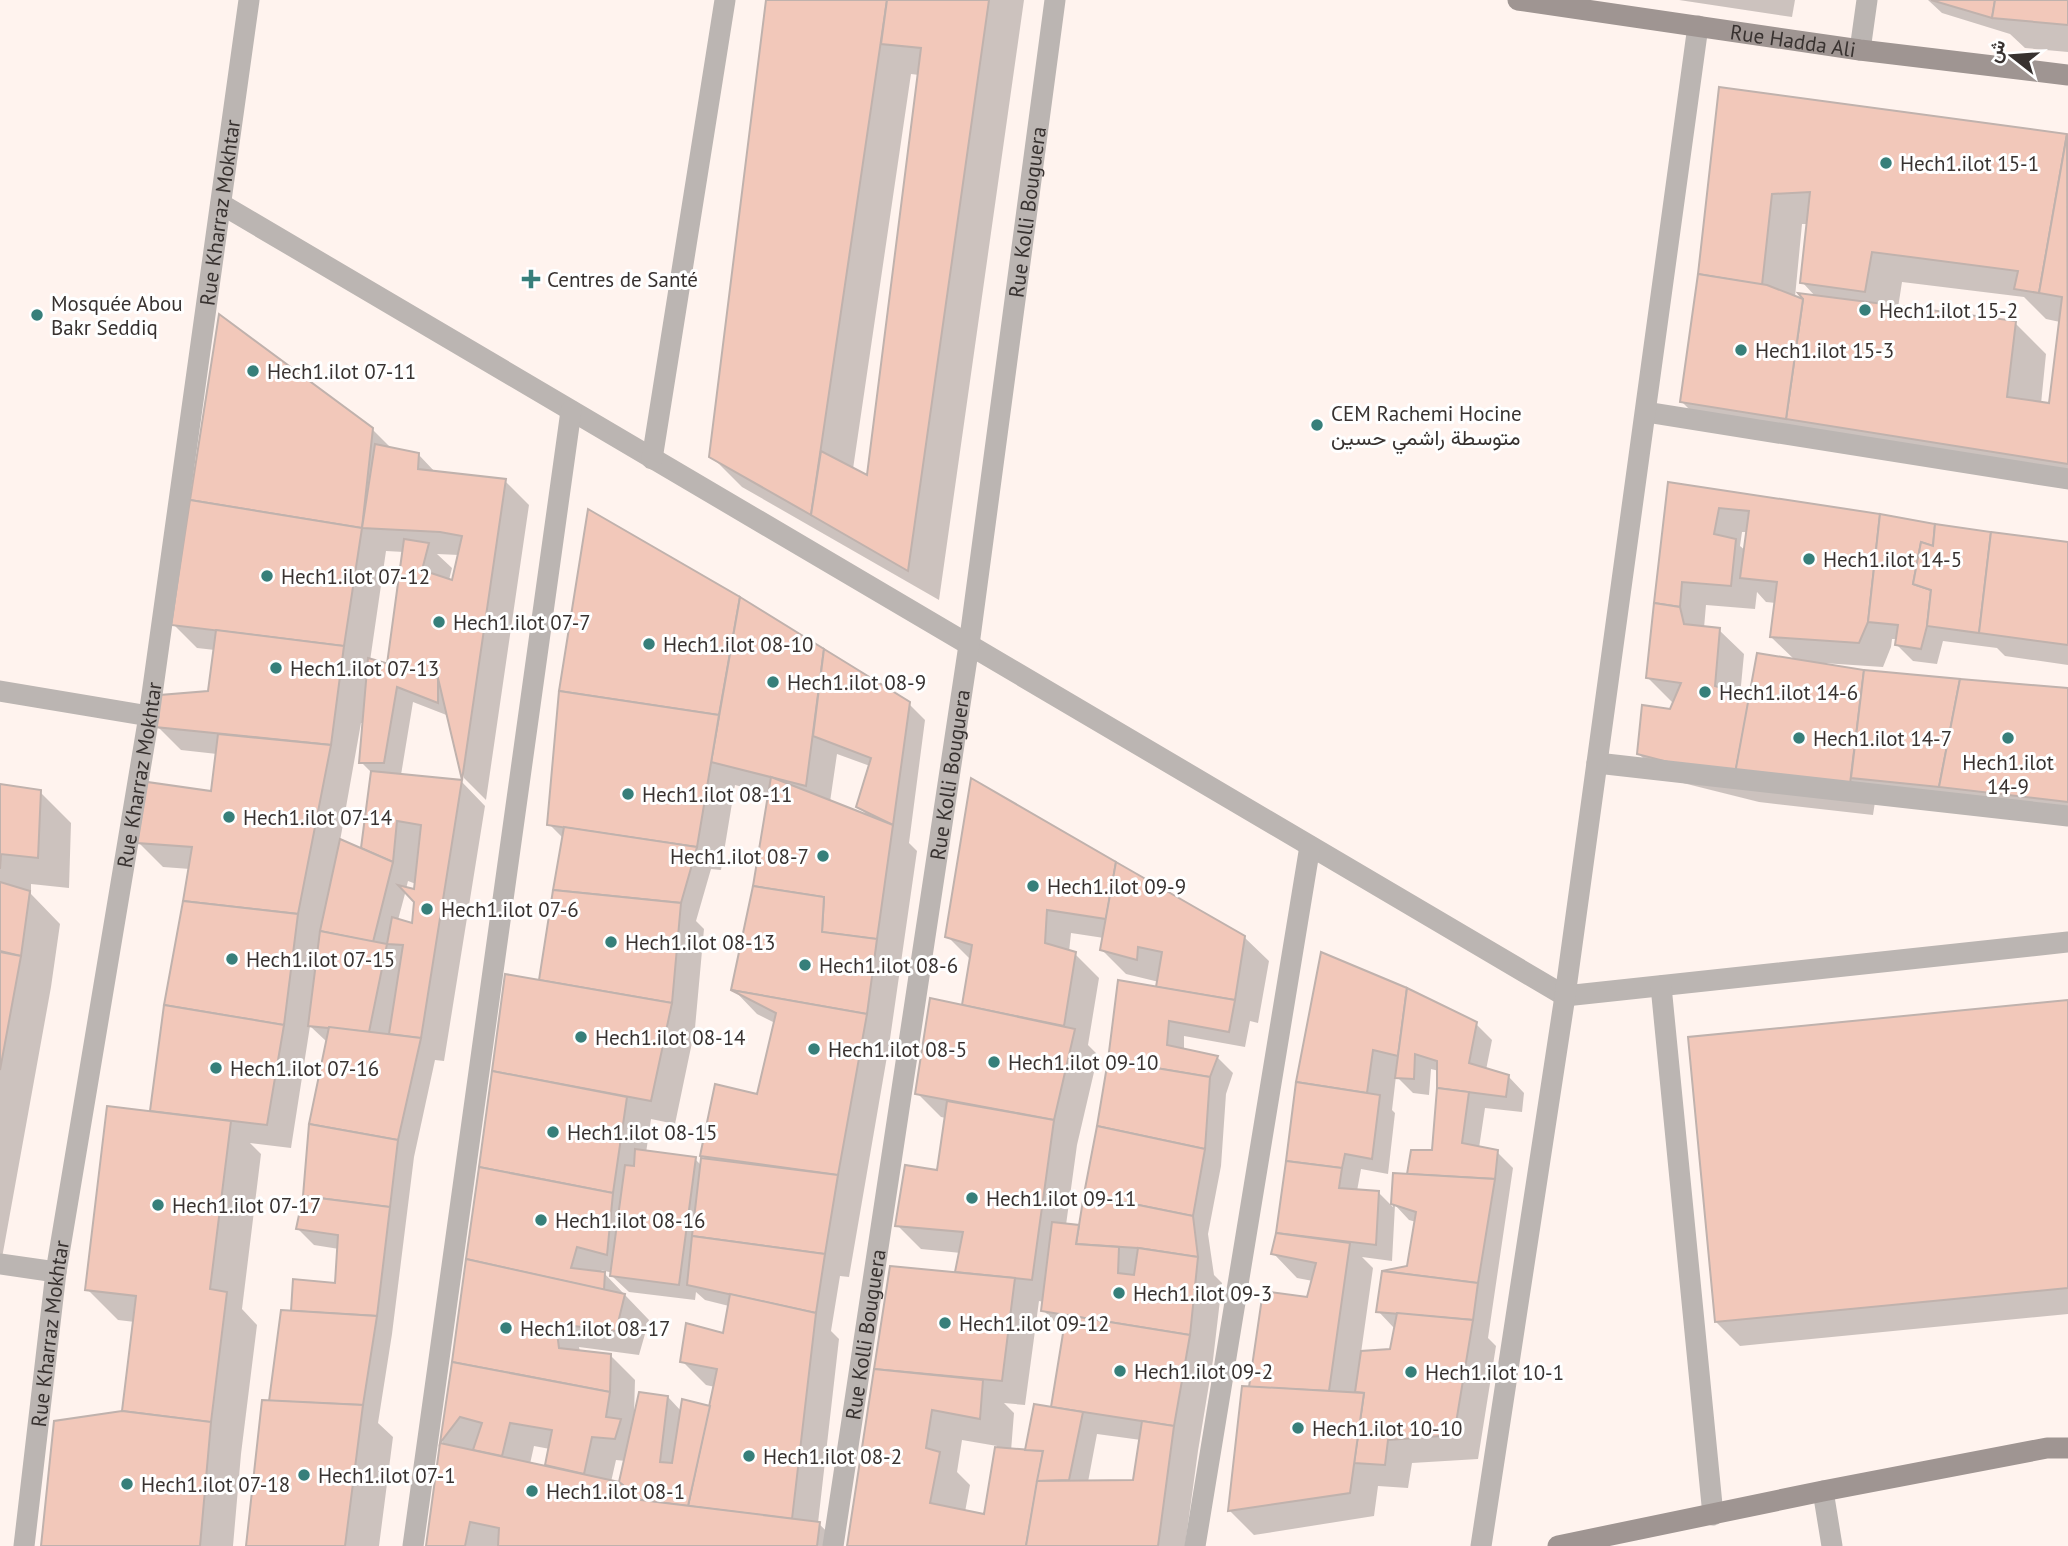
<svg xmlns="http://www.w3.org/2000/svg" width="2068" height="1546" font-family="'PT Sans',Vazirmatn,sans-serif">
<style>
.shadow{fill:#0003;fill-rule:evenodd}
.building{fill:#f2c8ba;stroke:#c0b2ad;stroke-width:2}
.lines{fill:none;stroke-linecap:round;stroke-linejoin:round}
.street{stroke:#bbb5b2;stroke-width:21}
.secondary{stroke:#9f9592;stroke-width:21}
.poi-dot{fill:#377f7a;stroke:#fff;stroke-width:2.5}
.labels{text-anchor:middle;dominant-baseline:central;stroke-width:6;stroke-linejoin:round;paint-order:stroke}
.street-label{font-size:21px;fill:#383230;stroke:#fff}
.poi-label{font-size:21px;fill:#383230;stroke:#fff;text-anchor:start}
</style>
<rect width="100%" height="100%" fill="#fff3ee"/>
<g class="shadow">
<path d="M768,0H1024L939,600L742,487L711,456ZM911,74L919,75L868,478L853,469Z"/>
<polygon points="1679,0 1795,0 1792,17"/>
<polygon points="1928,0 2068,0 2068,52 2025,48 2010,34 1942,13"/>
<path d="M1720,89L2068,136V489L1705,425L1681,401L1700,275ZM1802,224H1808L1802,282L1816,297L1809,303L1795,297ZM1902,282L2024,297L2046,319L2060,322L2050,405L2041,404L2046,354L2015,323L1898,308Z"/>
<path d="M372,429L392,449L418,454L436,473L505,481L529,505L486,800L464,778L449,716L413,702L401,775L461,781L485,806L444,1061L435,1060L414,1157L392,1334L378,1423L393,1437L379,1546H247L270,1402L293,1313L337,1284L339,1249L314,1245L298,1229L327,1042L310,1026L291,1148L250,1143L261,1154L242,1309L257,1325L241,1454L233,1546H43L123,1413L135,1322L118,1320L87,1289L156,1114L152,1110L190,869L163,867L139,843L213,793L217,754L181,750L157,726L210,693L215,650L197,648L173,624ZM386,551L404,552L388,666L370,661ZM437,554L459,555L454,582L449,580L452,568ZM361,723H364L361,762L373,774L362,850L340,841ZM408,881L416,884V891L406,889ZM406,890L416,901L413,925L398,920Z"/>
<path d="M1670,484L2068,544V665L2005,656L1997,648L1943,641L1937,664L1913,661L1897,645L1898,639H1892L1891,647L1883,667L1823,663V665L1864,672L2068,690V822L1875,802L1873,815L1759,802L1663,778L1639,754L1672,710L1675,702H1672L1648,678ZM1742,532H1748L1746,551L1740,546ZM1757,592L1766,602L1776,603L1771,637L1796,661L1751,699L1740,696L1744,654L1719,630L1704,628L1706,605L1755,609Z"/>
<path d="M739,599L909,704L925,720L909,843L917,851L890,1039L849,1277L840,1276L831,1331L839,1339L818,1523L842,1546H428L507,976L541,982L564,839L549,824ZM837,754L870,766L858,806L870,818L830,802ZM735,785L770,794L754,887L733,989L757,1014L775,1023L759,1096L702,1156L707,1160L702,1166L695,1159L646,1153L651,1119L675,1124L695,1028L704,929L696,921L711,869L721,870ZM601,1270L613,1273L612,1276L629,1292L695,1300L696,1292L705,1300L729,1306L725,1336L682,1361L706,1385L715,1387L711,1408L682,1412L668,1397L634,1415L635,1380L610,1355L580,1352L579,1347L639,1355L649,1320ZM534,1446L550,1449L546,1465L550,1469L530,1464ZM616,1460L626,1461L621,1484L611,1482Z"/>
<path d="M973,781L1244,937L1269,961L1258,1023L1250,1021L1245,1047L1184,1036V1050L1217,1057L1233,1073L1226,1094L1221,1166L1208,1234L1214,1275L1222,1283L1213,1360L1198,1451L1185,1546H849L876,1368L957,1274L961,1253L921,1249L897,1225L938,1172L946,1118L941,1117L917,1093L963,1007L971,960L947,936ZM1071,933L1104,938L1102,950L1126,974L1159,982L1081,1229L1078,1227L1066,1225L1077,1145L1098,1055L1088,1045L1099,978L1075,954L1069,952ZM1039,1301L1044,1302L1043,1310L1065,1332L1053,1409L1029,1452L1011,1451L1014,1413L1004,1403L1025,1405ZM1097,1434L1141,1440L1134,1481L1088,1482ZM962,1440L997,1446L985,1516L965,1512L970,1485L957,1472Z"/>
<polygon points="0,786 40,792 71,823 69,888 31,884 31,894 60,924 51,987 0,1269"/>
<path d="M1322,954L1476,1024L1492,1040L1486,1070L1508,1076L1524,1093L1522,1112L1485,1108L1479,1148L1497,1152L1513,1168L1488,1338L1496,1346L1478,1459L1412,1463L1408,1488L1378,1486L1374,1516L1254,1535L1230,1511L1243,1388L1250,1389L1309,1299L1313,1281L1297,1278L1273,1253L1277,1233L1298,1082ZM1431,1069L1439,1071L1434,1151L1408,1175L1394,1174L1393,1207L1378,1192L1357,1191L1361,1169L1388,1174L1395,1113L1392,1110L1396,1076L1413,1093L1429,1095ZM1395,1205L1409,1220L1416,1222L1409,1268L1378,1311L1394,1328L1391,1351L1361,1353L1373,1268L1362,1257L1392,1261Z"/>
<polygon points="2068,1002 2068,1314 1740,1346 1716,1322"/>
</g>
<g class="building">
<polygon points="766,0 887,0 811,515 709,457"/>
<polygon points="887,0 989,0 908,571 811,515 821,451 867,475 921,48 881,44"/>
<polygon points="1931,0 1995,0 1992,18"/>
<polygon points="1995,0 2068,0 2068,25 1992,18"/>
<polygon points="1719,87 2067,134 2039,293 2014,289 2018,271 1872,252 1865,292 1800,283 1810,192 1772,194 1762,285 1698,274"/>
<polygon points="2067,134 2068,464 1786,419 1803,299 1798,293 2016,321 2007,397 2049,403 2062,297 2039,293"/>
<polygon points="1698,274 1767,285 1803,299 1786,419 1680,402"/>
<polygon points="219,314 373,428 362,528 190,500"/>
<polygon points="375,444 419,453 418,469 506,479 462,780 438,678 387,664 404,539 429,543 422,570 452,580 462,536 440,532 362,528"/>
<polygon points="1668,482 1880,514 1868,622 1859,643 1770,637 1777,582 1740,578 1749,511 1719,508 1714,534 1736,539 1731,586 1682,582 1680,607 1654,603"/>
<polygon points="190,500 362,528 344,646 171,625"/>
<polygon points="588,509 740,597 719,715 559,691"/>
<polygon points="1880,514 1935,524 1933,546 1921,542 1913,584 1931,590 1927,626 1921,649 1895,645 1898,625 1868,622"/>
<polygon points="1935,524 1991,532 1979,633 1927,626 1931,590 1913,584 1921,542 1933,546"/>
<polygon points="1991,532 2068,542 2068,645 1979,633"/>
<polygon points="740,597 824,649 806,786 711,762"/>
<polygon points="1654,603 1680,607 1684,624 1720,628 1715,686 1750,697 1734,779 1637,754 1642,705 1670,709 1681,683 1646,678"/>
<polygon points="216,630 344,646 331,745 155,727 160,695 208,691"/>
<polygon points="824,649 910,702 893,825 856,807 871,758 813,736"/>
<polygon points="1757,653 1864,670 1849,792 1734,779"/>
<polygon points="368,658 438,678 438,703 397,687 384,763 359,763"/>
<polygon points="1864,670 1960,679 1939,787 1851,778"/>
<polygon points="1960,679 2068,688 2068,802 1939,787"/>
<polygon points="559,691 719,715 697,847 547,825"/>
<polygon points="218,734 331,745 298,914 183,901 192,847 137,843 147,782 211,791"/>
<polygon points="371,771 462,780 421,1038 389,1034 403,945 387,944 392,917 412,923 414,902 398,885 414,889 421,825 397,821 393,862 361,848"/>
<polygon points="771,777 893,825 877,939 822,932 824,897 753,886"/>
<polygon points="971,778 1116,862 1106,919 1047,910 1045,943 1076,952 1064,1026 962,1005 972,945 945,937"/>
<polygon points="0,784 41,790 38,858 1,854 0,869"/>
<polygon points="564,827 697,847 681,903 553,890"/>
<polygon points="340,839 393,862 373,942 320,931"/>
<polygon points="1116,862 1245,936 1235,1000 1156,987 1162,952 1138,947 1137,960 1100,950"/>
<polygon points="0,882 30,891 21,956 0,951"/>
<polygon points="753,886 824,897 822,932 877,939 867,1014 731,990"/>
<polygon points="553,890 681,903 672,1003 539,980"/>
<polygon points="183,901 298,914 284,1025 164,1005"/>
<polygon points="320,931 387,944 369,1032 308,1026"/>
<polygon points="0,952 21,956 0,1070"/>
<polygon points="1321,952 1407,988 1398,1056 1373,1050 1367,1093 1296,1082"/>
<polygon points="505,974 672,1003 651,1101 492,1071"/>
<polygon points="1118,980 1235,1000 1229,1032 1169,1021 1167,1045 1218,1056 1210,1077 1108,1060"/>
<polygon points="1407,988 1477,1022 1469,1063 1509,1075 1506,1097 1437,1088 1437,1061 1415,1054 1414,1079 1395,1078"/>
<polygon points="731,990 867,1014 838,1175 700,1156 715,1084 757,1094 776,1013"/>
<polygon points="930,998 1075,1029 1054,1120 915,1094"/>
<polygon points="2068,1000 2068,1288 1715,1322 1688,1037"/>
<polygon points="164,1005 284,1025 267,1125 150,1111"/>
<polygon points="329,1027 421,1038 398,1140 309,1124"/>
<polygon points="1108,1060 1210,1077 1205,1149 1097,1126"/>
<polygon points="492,1071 627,1097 613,1193 479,1167"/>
<polygon points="1296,1082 1380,1095 1372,1159 1345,1154 1342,1168 1286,1161"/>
<polygon points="1437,1088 1469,1092 1462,1143 1498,1150 1495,1179 1407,1174 1411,1150 1432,1150"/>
<polygon points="947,1101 1054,1120 1032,1280 955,1272 963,1232 895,1226 905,1165 937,1170"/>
<polygon points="107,1106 231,1121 210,1289 227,1292 211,1422 122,1411 136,1296 85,1290"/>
<polygon points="309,1124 398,1140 390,1207 303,1196"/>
<polygon points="1097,1126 1205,1149 1193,1216 1084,1194"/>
<polygon points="635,1149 696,1157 679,1285 610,1276 625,1165 634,1166"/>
<polygon points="701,1158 838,1175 825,1254 692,1236"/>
<polygon points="1286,1161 1342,1168 1339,1188 1379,1191 1376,1245 1276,1233"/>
<polygon points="479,1167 613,1193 607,1255 577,1247 571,1268 605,1272 604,1290 466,1259"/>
<polygon points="1393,1173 1495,1179 1478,1283 1382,1271 1407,1266 1416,1212 1391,1204"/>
<polygon points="1084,1194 1193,1216 1198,1257 1138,1248 1076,1244"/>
<polygon points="303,1196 390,1207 377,1316 291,1311 293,1279 335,1283 338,1235 296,1229"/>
<polygon points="1052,1222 1079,1225 1076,1244 1119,1247 1118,1273 1134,1275 1138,1248 1198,1257 1190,1335 1041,1311"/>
<polygon points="1276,1233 1350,1243 1329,1391 1249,1387 1263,1291 1307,1297 1316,1263 1271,1254"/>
<polygon points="692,1236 825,1254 816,1313 687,1285"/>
<polygon points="466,1259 625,1294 616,1331 556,1324 559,1348 611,1354 610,1392 452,1362"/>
<polygon points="890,1266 1015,1278 1002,1381 874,1369"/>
<polygon points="1382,1271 1478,1283 1473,1320 1376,1312"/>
<polygon points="730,1294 816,1313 792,1519 688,1506 717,1369 680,1362 686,1323 723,1333"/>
<polygon points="281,1310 377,1316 363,1405 269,1401"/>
<polygon points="1397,1313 1473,1320 1454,1435 1388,1440 1385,1465 1354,1463 1364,1393 1355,1392 1361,1351 1390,1349"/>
<polygon points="1066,1315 1190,1335 1174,1426 1051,1407"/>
<polygon points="452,1362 610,1392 606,1417 621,1419 615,1439 592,1437 584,1474 545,1465 552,1430 510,1423 502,1456 473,1450 482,1423 460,1417 440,1443"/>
<polygon points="874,1369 983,1380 980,1419 932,1410 926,1448 940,1452 930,1503 984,1514 995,1447 1043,1451 1026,1546 847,1546"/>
<polygon points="1242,1386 1364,1393 1350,1493 1228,1511"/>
<polygon points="639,1392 668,1396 660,1462 672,1463 682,1399 710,1406 688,1506 641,1500 619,1482"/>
<polygon points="262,1400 363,1405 345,1546 246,1546"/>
<polygon points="1034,1404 1083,1412 1069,1480 1037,1481 1043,1451 1025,1450"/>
<polygon points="122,1411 211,1422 200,1546 41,1546 54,1421"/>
<polygon points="1142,1421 1174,1426 1158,1546 1026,1546 1037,1481 1133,1480"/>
<polygon points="440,1443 619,1482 641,1500 820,1522 817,1546 498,1546 499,1528 470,1522 465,1546 426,1546"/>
</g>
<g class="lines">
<g class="street">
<polyline points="1860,50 1867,0"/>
<polyline points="221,204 1565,996 2068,942"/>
<polyline points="1646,412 2068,479"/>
<polyline points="652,459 725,0"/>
<polyline points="0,691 149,716"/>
<polyline points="1597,763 2068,816"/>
<polyline points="1661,986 1713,1515"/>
<polyline points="0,1264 56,1272"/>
<polyline points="1823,1491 1832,1546"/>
<path id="s1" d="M24,1546L56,1272L149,716L249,0"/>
<polyline points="413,1546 571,411"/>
<path id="s2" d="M833,1546L969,645L1055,0"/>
<polyline points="1195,1546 1310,846"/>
<polyline points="1481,1546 1565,996 1698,26"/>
</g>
<g class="secondary">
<path id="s3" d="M1518,0L1860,50L2068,75"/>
<polyline points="1558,1546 1823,1491 2047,1448 2068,1448"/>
</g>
</g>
<g class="poi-dot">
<circle cx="1886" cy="163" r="7"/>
<path d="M527.5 268.5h7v7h7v7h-7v7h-7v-7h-7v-7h7z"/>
<circle cx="1865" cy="310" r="7"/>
<circle cx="37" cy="315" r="7"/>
<circle cx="1741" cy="350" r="7"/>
<circle cx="253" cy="371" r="7"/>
<circle cx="1317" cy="425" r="7"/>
<circle cx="1809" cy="559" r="7"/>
<circle cx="267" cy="576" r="7"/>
<circle cx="439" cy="622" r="7"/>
<circle cx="649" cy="644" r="7"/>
<circle cx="276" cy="668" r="7"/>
<circle cx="773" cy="682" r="7"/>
<circle cx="1705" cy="692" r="7"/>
<circle cx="1799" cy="738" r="7"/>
<circle cx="2008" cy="738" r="7"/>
<circle cx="628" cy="794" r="7"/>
<circle cx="229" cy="817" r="7"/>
<circle cx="823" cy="856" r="7"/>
<circle cx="1033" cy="886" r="7"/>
<circle cx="427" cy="909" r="7"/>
<circle cx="611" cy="942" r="7"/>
<circle cx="232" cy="959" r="7"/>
<circle cx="805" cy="965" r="7"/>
<circle cx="581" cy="1037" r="7"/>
<circle cx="814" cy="1049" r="7"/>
<circle cx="994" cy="1062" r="7"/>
<circle cx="216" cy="1068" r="7"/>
<circle cx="553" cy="1132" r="7"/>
<circle cx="972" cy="1198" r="7"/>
<circle cx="158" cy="1205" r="7"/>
<circle cx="541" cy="1220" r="7"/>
<circle cx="1119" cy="1293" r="7"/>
<circle cx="945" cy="1323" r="7"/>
<circle cx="506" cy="1328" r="7"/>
<circle cx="1120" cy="1371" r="7"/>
<circle cx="1411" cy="1372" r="7"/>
<circle cx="1298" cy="1428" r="7"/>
<circle cx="749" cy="1456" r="7"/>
<circle cx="304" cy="1475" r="7"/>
<circle cx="127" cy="1484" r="7"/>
<circle cx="532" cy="1491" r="7"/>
</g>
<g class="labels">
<g class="street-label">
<text stroke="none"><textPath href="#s3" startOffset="278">Rue Hadda Ali</textPath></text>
<text stroke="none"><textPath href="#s1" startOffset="1348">Rue Kharraz Mokhtar</textPath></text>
<text stroke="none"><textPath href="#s2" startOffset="1348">Rue Kolli Bouguera</textPath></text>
<text stroke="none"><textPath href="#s1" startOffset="780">Rue Kharraz Mokhtar</textPath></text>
<text stroke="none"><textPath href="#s2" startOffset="780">Rue Kolli Bouguera</textPath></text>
<text stroke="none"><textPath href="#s1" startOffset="214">Rue Kharraz Mokhtar</textPath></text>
<text stroke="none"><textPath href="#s2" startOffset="214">Rue Kolli Bouguera</textPath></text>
</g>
<g class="poi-label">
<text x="1900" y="163">Hech1.ilot 15-1</text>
<text x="547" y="279">Centres de Santé</text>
<text x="51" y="303">Mosquée Abou<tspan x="51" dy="24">Bakr Seddiq</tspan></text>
<text x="1879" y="310">Hech1.ilot 15-2</text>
<text x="1755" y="350">Hech1.ilot 15-3</text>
<text x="267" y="371">Hech1.ilot 07-11</text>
<text x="1331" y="413">CEM Rachemi Hocine<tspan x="1331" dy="24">متوسطة راشمي حسين</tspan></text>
<text x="1823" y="559">Hech1.ilot 14-5</text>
<text x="281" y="576">Hech1.ilot 07-12</text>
<text x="453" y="622">Hech1.ilot 07-7</text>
<text x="663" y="644">Hech1.ilot 08-10</text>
<text x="290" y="668">Hech1.ilot 07-13</text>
<text x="787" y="682">Hech1.ilot 08-9</text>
<text x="1719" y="692">Hech1.ilot 14-6</text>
<text x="1813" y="738">Hech1.ilot 14-7</text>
<text x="2008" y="762" text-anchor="middle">Hech1.ilot<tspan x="2008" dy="24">14-9</tspan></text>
<text x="642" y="794">Hech1.ilot 08-11</text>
<text x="243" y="817">Hech1.ilot 07-14</text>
<text x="809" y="856" text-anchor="end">Hech1.ilot 08-7</text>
<text x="1047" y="886">Hech1.ilot 09-9</text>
<text x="441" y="909">Hech1.ilot 07-6</text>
<text x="625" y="942">Hech1.ilot 08-13</text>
<text x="246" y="959">Hech1.ilot 07-15</text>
<text x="819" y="965">Hech1.ilot 08-6</text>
<text x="595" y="1037">Hech1.ilot 08-14</text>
<text x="828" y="1049">Hech1.ilot 08-5</text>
<text x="1008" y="1062">Hech1.ilot 09-10</text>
<text x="230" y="1068">Hech1.ilot 07-16</text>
<text x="567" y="1132">Hech1.ilot 08-15</text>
<text x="986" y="1198">Hech1.ilot 09-11</text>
<text x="172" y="1205">Hech1.ilot 07-17</text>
<text x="555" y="1220">Hech1.ilot 08-16</text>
<text x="1133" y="1293">Hech1.ilot 09-3</text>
<text x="959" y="1323">Hech1.ilot 09-12</text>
<text x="520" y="1328">Hech1.ilot 08-17</text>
<text x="1134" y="1371">Hech1.ilot 09-2</text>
<text x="1425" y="1372">Hech1.ilot 10-1</text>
<text x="1312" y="1428">Hech1.ilot 10-10</text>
<text x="763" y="1456">Hech1.ilot 08-2</text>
<text x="318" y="1475">Hech1.ilot 07-1</text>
<text x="141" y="1484">Hech1.ilot 07-18</text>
<text x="546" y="1491">Hech1.ilot 08-1</text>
</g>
</g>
<g transform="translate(2012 56) rotate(287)" stroke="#ffffff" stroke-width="5" paint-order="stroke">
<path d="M0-5L12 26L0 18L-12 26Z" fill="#383230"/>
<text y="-10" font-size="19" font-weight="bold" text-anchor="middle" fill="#383230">ش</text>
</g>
</svg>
